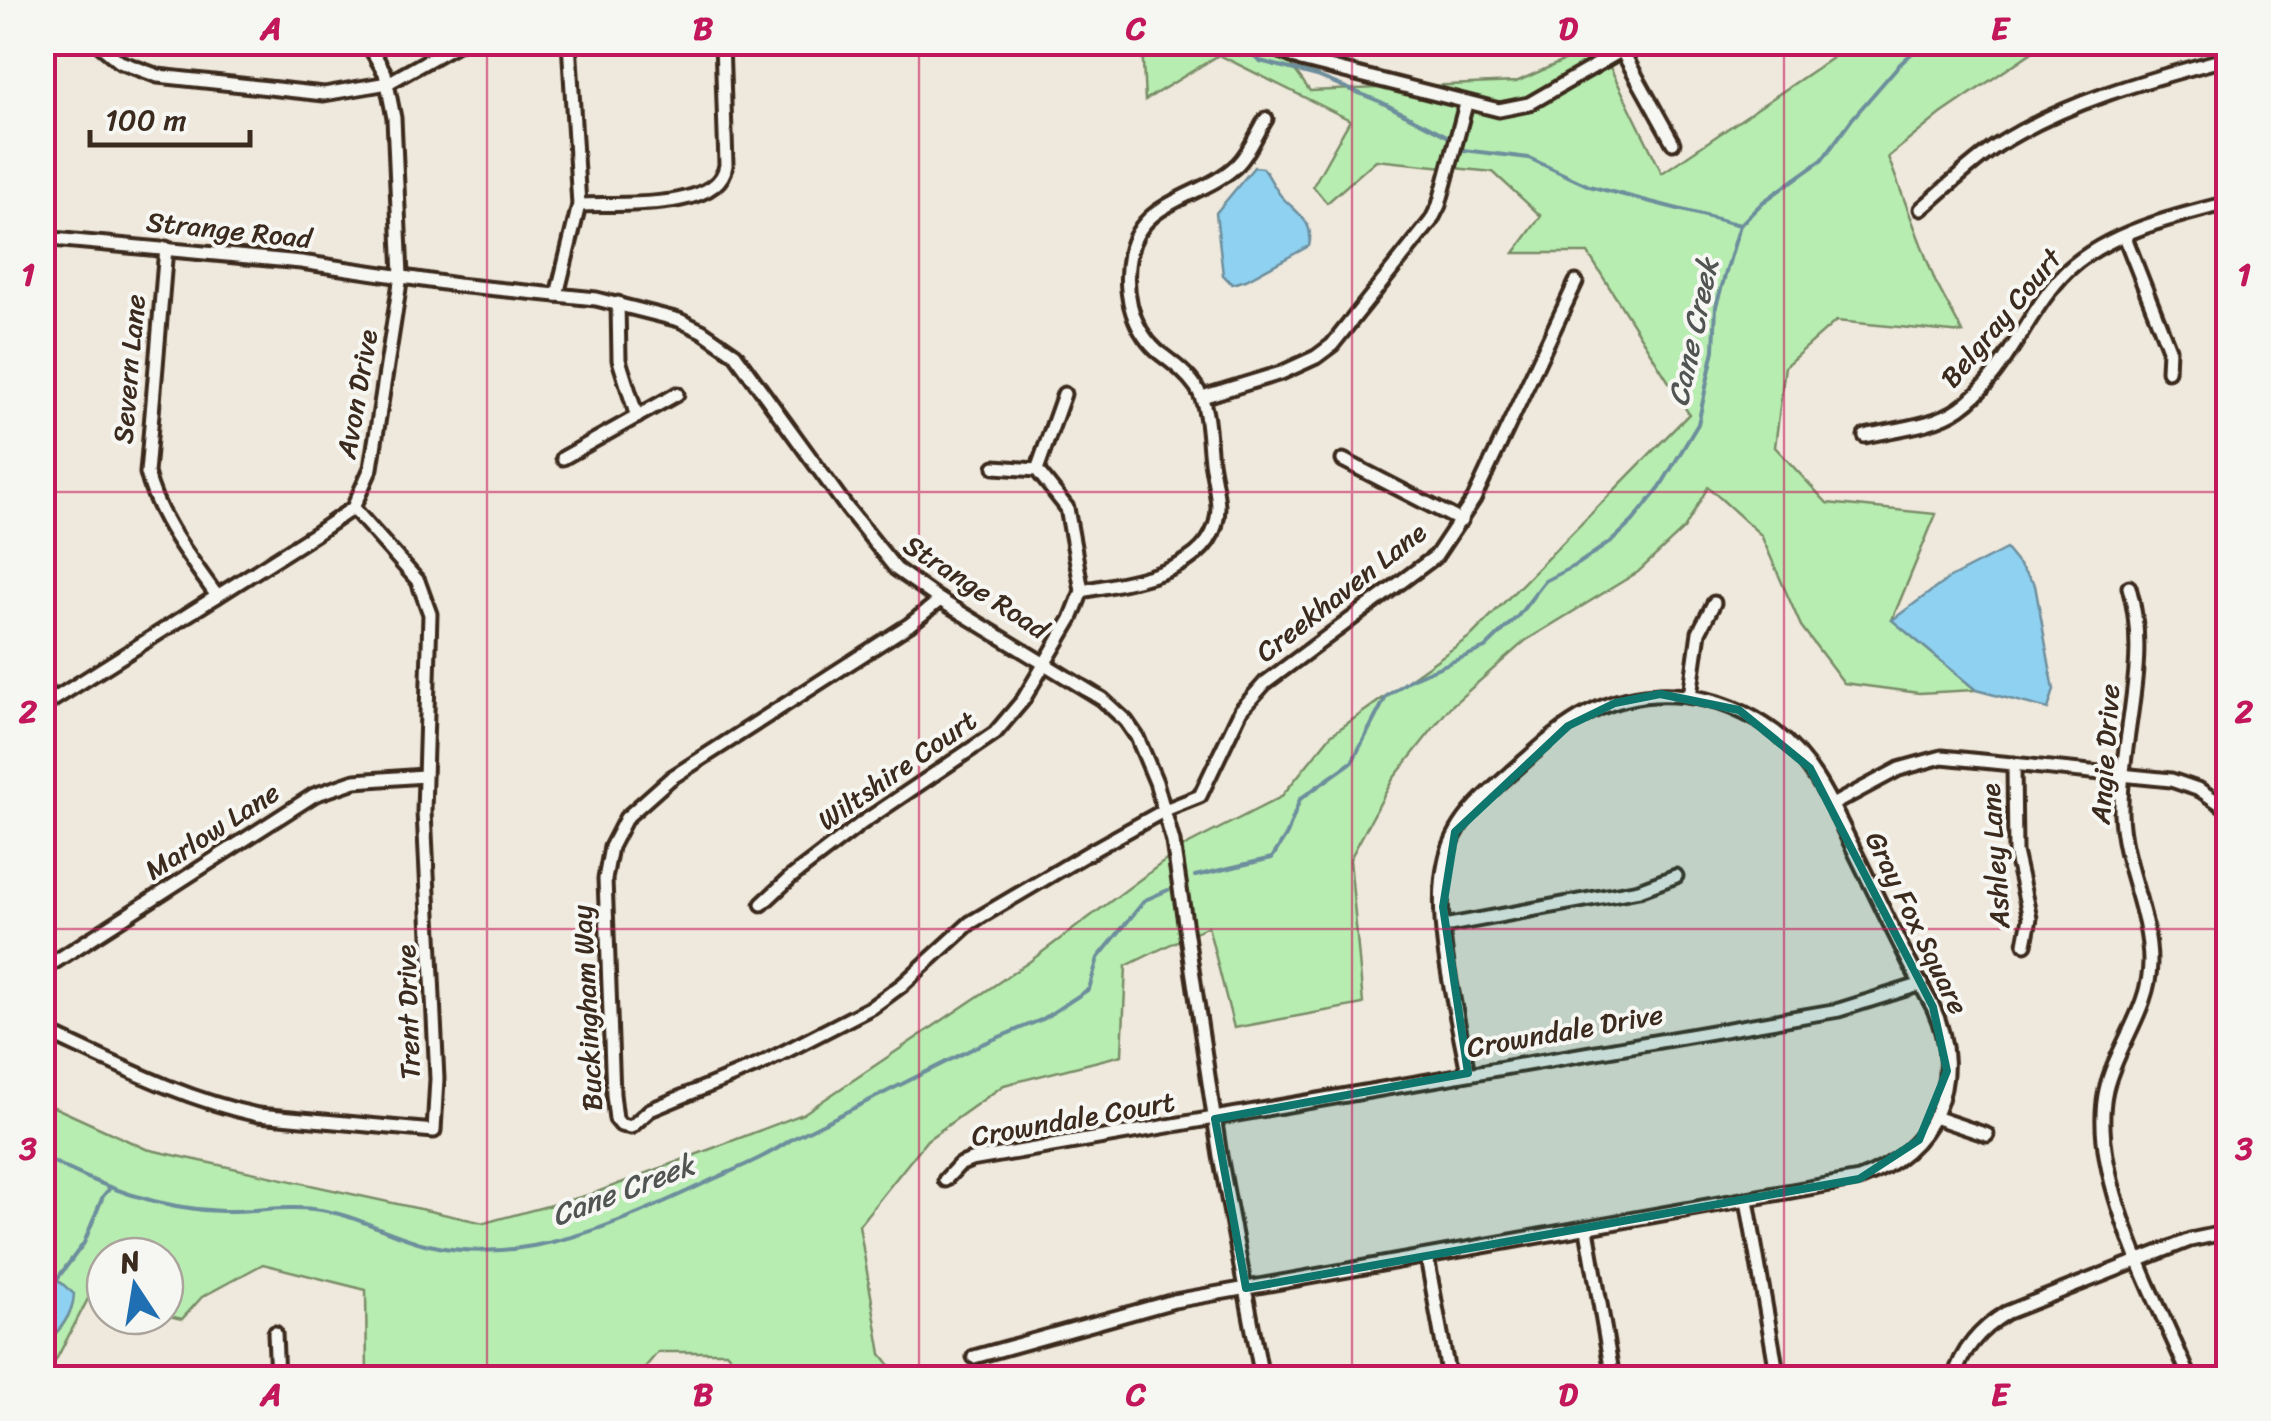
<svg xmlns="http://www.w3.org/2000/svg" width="2271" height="1421" font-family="Sriracha,sans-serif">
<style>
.green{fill:#b7edb0;stroke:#798c67;stroke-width:2.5}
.water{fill:#8fd1f0;stroke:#6d8e9c;stroke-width:2.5}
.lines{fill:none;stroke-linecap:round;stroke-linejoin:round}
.stream{stroke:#6d8e9c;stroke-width:4}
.minor-casing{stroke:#3b2a1e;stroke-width:19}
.minor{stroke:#f6f6f2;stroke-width:11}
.marked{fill:#0f766e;fill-opacity:0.2;stroke:#0f766e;stroke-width:8;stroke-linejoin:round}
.grid{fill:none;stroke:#c2185b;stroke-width:2.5;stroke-opacity:0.55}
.labels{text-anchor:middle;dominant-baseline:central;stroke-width:8;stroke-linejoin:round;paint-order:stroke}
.street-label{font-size:28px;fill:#3b2a1e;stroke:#f6f6f2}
.water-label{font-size:30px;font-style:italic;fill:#505452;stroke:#f6f6f2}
.neatline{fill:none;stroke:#c2185b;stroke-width:4}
.grid-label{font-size:32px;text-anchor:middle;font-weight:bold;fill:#c2185b}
</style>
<rect width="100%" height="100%" fill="#efe8dc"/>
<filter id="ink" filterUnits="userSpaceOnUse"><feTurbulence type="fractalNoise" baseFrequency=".01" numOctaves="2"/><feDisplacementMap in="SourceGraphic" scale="20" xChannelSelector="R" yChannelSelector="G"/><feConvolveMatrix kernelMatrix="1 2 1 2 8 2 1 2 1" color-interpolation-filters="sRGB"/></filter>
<g filter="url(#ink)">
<g class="green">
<path d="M1142,43H1275L1310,91L1516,82L1599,45L1662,173L1854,43H2053L2041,46L1941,114L1888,157L1935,281L1963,333L1836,321L1785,366L1775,447L1827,503L1936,514L1892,620L1976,690L1919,693L1844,683L1801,626L1761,535L1708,487L1684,529L1638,572L1525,641L1450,707L1393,779L1350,859L1363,1004L1234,1028L1208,926L1126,966L1122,1055L1004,1085L927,1140L859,1225L881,1354L900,1378H749L726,1352H658L636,1378H367L366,1290L263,1264L202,1297L182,1319L165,1315V1256H105V1302L88,1299L47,1377L43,1378V1346C58,1332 74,1316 73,1294L43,1266C43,1246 50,1219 42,1202L43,1102L146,1149L484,1223L592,1194L803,1114L1029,962L1185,846L1281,797L1331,735L1472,635L1689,414L1588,253H1514L1541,216L1493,172L1376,160L1327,203L1313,186L1350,120L1219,55L1145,100Z"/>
<polygon points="2228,1056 2228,1094 2221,1096 2214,1058"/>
</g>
<g class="water">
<path d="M1254,167L1263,168C1270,177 1275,189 1282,197C1297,213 1315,222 1309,246L1246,280L1232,284L1223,275L1216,213Z"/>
<polygon points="2006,549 2035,585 2054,690 2048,709 1976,690 1892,620 1948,579"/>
<path d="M43,1267L74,1294C73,1316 58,1332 43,1346Z"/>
</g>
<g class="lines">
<g class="stream">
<polyline points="1238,42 1260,61 1317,76 1381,102 1447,136"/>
<polyline points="1463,150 1529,158 1589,186 1740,225"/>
<polyline points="1195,876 1272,858 1287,834 1300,799 1352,762 1386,697 1411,679 1485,648 1518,616 1545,581 1578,564 1613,540 1633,521 1660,487 1698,424 1714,350 1716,306 1740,225 1763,202 1822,160 1852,119 1898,66 1924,42"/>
<path d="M42,1156C99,1186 158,1209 222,1211C252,1212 283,1205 313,1209C353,1213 390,1236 429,1245C524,1267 620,1223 705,1183C735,1169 765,1158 792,1139L980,1045L1043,1019L1089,989L1098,958L1145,900L1168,890"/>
<polyline points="57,1279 84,1243 103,1196 111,1187"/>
</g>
<g class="minor-casing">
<g id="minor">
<polyline points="96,42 120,62 158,76 324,94 388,83 461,42"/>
<polyline points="1272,42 1278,50 1301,60 1499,110 1529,104 1636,42"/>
<polyline points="1622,51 1673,143"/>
<path d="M579,205C616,203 720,212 726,165L722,42"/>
<path d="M1921,209C1946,188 1971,163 1998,145C2067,101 2150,79 2228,58"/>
<polyline points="2125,237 2169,349 2168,371"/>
<polyline points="42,238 301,262 457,285 596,299 679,320 702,331 735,354 847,508 896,569 940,600 1102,699 1126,721 1137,737 1156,782 1173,842 1220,1156 1262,1378"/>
<path d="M166,248L147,473C158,518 190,558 217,596"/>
<polyline points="557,295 579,205 569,42"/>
<polyline points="618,303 619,360 637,417"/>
<polyline points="1202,397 1281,373 1316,357 1332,345 1431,221 1439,205 1466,104"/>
<path d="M1865,436C1895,429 1935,426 1960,408C2007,375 2028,308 2068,270C2109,232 2176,216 2228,203"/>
<polyline points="563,458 677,394"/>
<polyline points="1343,460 1461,521"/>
<polyline points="1037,470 1064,394"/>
<path d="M2129,587C2151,661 2120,737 2121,813C2122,863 2150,911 2150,962C2150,1009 2116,1046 2106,1090C2087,1174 2158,1301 2190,1378"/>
<path d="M1082,591C1130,581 1219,573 1218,506C1217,491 1213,475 1211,461C1208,438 1209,406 1196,387C1186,372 1171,362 1157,351C1130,326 1123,288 1130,253C1142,198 1204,198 1238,164C1250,152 1257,133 1266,119"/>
<polyline points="940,600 909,625 671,778 626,818 611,847 605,879 613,1094 616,1119 621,1125 631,1127 650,1110 761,1064 872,1007 902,985 970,923 1095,849 1165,810 1200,796 1241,710 1265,683 1436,556 1474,499 1576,282"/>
<polyline points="42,683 53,700"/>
<polyline points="1690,696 1699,632 1714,603"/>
<polyline points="42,707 315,534 353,508 371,468 401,276 394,118 385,73 367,42"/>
<polyline points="2014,764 2015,852 2030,918 2025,944"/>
<polyline points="1832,805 1899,769 1942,757 2171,780 2200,790 2228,809"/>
<polyline points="762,904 790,878 862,823 995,733 1023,700 1071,619 1082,591 1067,508 1037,470 995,467"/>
<polyline points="1444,926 1639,890 1676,876"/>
<polyline points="42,970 314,795 355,781 424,776"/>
<path d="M42,1030C112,1062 182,1099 258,1115L434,1131L437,1079L424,812L430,614L418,581L353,508"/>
<polyline points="1934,1117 1987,1135"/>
<polyline points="945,1180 959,1165 971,1160 1839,1010 1922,984"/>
<polyline points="1747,1200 1778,1378"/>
<polyline points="1587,1229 1613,1378"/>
<polyline points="1427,1257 1449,1378"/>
<polyline points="275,1333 277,1378"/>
<path d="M974,1357L1174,1301L1859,1179C1934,1152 1967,1081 1933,1007C1903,954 1878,898 1851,844C1831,803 1812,760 1775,732C1722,692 1649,682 1589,713C1559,728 1535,752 1511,773C1481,799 1453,823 1445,863C1432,922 1457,1013 1468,1073"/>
<path d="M1954,1378C1962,1349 1980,1329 2006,1313L2190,1240L2228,1232"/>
</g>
</g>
<use href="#minor" class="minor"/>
</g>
</g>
<path class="marked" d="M1660,694L1739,710L1810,768L1933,1007L1947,1071L1919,1140L1859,1179L1246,1288L1215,1119L1468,1073L1443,907L1455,832L1568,726L1615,703Z"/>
<path class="grid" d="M487,42V1378M919,42V1378M1352,42V1378M1784,42V1378M42,492H2228M42,929H2228"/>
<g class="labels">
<g class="street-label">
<text transform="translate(229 230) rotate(6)">Strange Road</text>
<text transform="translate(2001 318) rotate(-50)">Belgray Court</text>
<text transform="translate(129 369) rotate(-85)">Severn Lane</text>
<text transform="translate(357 394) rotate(-80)">Avon Drive</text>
<text transform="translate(976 587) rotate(33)">Strange Road</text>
<text transform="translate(1341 592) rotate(-38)">Creekhaven Lane</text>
<text transform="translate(2105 754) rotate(-86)">Angie Drive</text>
<text transform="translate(897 770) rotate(-35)">Wiltshire Court</text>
<text transform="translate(212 831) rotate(-33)">Marlow Lane</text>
<text transform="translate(1995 856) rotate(-94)">Ashley Lane</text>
<text transform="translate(1917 923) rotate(64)">Gray Fox Square</text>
<text transform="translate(587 1008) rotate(-93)">Buckingham Way</text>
<text transform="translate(408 1012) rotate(-92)">Trent Drive</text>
<text transform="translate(1565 1031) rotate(-10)">Crowndale Drive</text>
<text transform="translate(1073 1119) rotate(-10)">Crowndale Court</text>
</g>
<g class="water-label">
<text transform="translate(1693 332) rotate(-78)">Cane Creek</text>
<text transform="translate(623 1190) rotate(-21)">Cane Creek</text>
</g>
</g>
<rect width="2271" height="1421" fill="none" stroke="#f6f6f2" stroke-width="110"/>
<g transform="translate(135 1286) rotate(348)"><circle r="48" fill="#f6f6f2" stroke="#aba49d" stroke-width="2.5"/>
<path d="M0-8L18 38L0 25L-18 38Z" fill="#1f6fb2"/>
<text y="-15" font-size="28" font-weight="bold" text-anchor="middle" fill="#3b2a1e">N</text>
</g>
<path d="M90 130v15h160v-15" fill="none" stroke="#3b2a1e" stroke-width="5"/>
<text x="105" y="130" font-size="30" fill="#3b2a1e" stroke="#f6f6f2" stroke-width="8" paint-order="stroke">100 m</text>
<rect x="55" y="55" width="2161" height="1311" class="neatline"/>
<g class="grid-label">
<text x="271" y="39">A</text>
<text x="703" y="39">B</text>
<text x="1136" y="39">C</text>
<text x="1568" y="39">D</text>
<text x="2000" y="39">E</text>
<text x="28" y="285">1</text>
<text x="2244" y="285">1</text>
<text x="28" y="722">2</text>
<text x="2244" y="722">2</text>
<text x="28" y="1159">3</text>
<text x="2244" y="1159">3</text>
<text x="271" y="1405">A</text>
<text x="703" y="1405">B</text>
<text x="1136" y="1405">C</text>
<text x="1568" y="1405">D</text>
<text x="2000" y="1405">E</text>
</g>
</svg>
